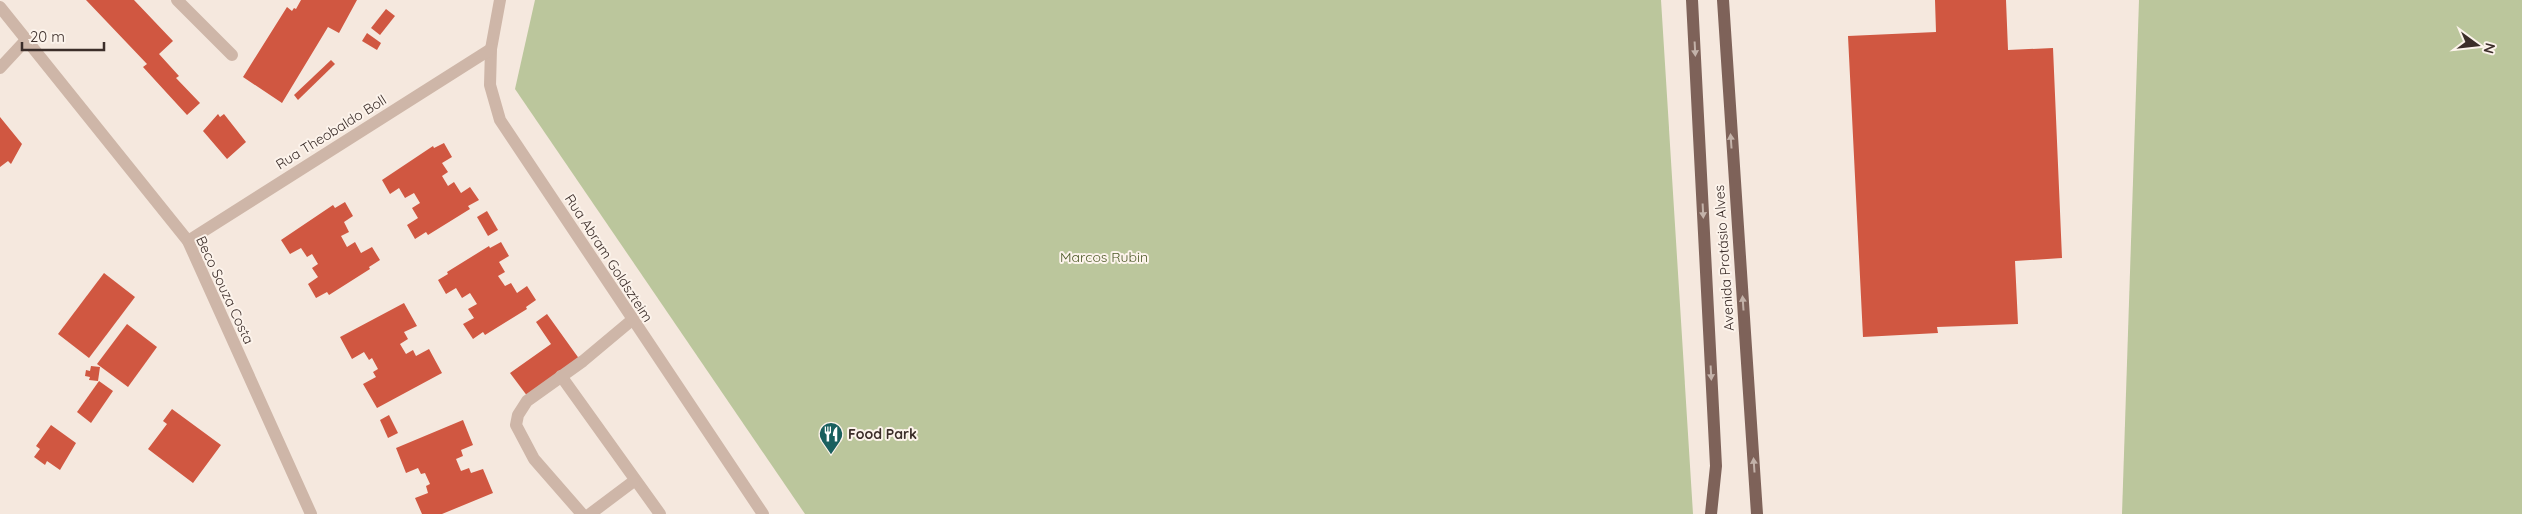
<svg xmlns="http://www.w3.org/2000/svg" width="2522" height="514" font-family="Quicksand,sans-serif">
<style>
.green{fill:#bbc69c}
.building{fill:#d05741}
.lines{fill:none;stroke-linecap:round;stroke-linejoin:round}
.service{stroke:#ceb6a8;stroke-width:12}
.minor{stroke:#ceb6a8;stroke-width:12}
.tertiary{stroke:#ceb6a8;stroke-width:12}
.primary{stroke:#7e6259;stroke-width:12}
.oneway{fill:#c3b2a9}
.labels{text-anchor:middle;dominant-baseline:central;stroke-width:4;stroke-linejoin:round;paint-order:stroke}
.street-label{font-size:14px;fill:#3b2d29;stroke:#fcf3eb}
.park-label{font-size:14px;fill:#4e5b2a;stroke:#fcf3eb}
.poi-label{font-size:14px;font-weight:bold;fill:#3b2d29;stroke:#fcf3eb;text-anchor:start}
</style>
<rect width="100%" height="100%" fill="#f5e8de"/>
<g class="green">
<polygon points="535,0 1661,0 1693,514 805,514 515,89"/>
<polygon points="2139,0 2522,0 2522,514 2122,514"/>
</g>
<g class="building">
<polygon points="86,0 134,0 173,41 159,54 179,76 176,78 200,103 187,115 143,67 147,64"/>
<polygon points="301,0 357,0 339,33 328,27 282,103 243,77 287,7 292,11 294,8 296,9"/>
<polygon points="1935,0 2006,0 2008,50 2053,48 2062,258 2015,261 2018,324 1937,327 1938,333 1863,337 1848,36 1936,32"/>
<polygon points="386,9 395,16 380,35 371,28"/>
<polygon points="367,33 381,43 377,50 362,41"/>
<polygon points="331,60 335,64 298,100 294,95"/>
<polygon points="218,114 220,117 224,114 246,142 227,159 203,131"/>
<polygon points="0,117 22,144 11,164 8,161 0,167"/>
<polygon points="444,143 452,157 442,163 448,172 442,176 448,186 454,182 461,193 470,187 479,200 468,206 470,209 428,235 426,232 415,239 407,225 418,218 412,208 420,203 414,193 405,198 399,188 390,194 382,180 433,146 434,148"/>
<polygon points="345,202 353,216 344,222 349,232 341,236 347,247 355,242 361,253 372,247 380,260 369,267 370,269 329,295 327,292 316,298 308,284 318,277 312,268 318,264 312,254 307,257 301,248 290,254 281,240 333,205 335,208"/>
<polygon points="487,211 498,230 488,236 477,217"/>
<polygon points="501,242 509,256 499,262 505,272 498,276 505,286 511,283 517,293 527,286 536,300 526,307 527,309 485,335 483,332 473,339 463,324 474,318 468,309 477,304 470,293 462,298 456,288 446,294 438,280 448,274 447,272 489,246 490,248"/>
<polygon points="104,273 135,297 89,358 58,334"/>
<polygon points="404,303 417,326 404,332 408,339 400,344 406,354 413,350 416,356 429,349 442,373 377,408 363,384 376,377 373,372 378,369 372,358 369,360 364,352 352,359 340,337"/>
<polygon points="547,314 580,360 528,397 510,373 551,344 536,322"/>
<polygon points="127,324 157,347 128,387 97,364"/>
<polygon points="91,366 100,367 98,381 89,380 90,377 85,376 86,370 90,371"/>
<polygon points="99,381 113,391 91,423 77,412"/>
<polygon points="172,409 221,445 193,483 148,449 167,424 163,421"/>
<polygon points="389,415 398,433 388,438 380,420"/>
<polygon points="463,420 473,445 461,450 463,456 456,459 461,471 469,468 471,473 483,469 493,493 442,514 422,514 415,498 428,493 426,486 430,484 425,473 421,474 418,468 406,473 396,448"/>
<polygon points="51,425 76,443 60,470 47,461 45,465 34,457 40,449 36,446"/>
</g>
<g class="lines">
<g class="service">
<polyline points="177,0 232,55"/>
<polyline points="0,68 26,40"/>
<polyline points="561,376 660,514"/>
<polyline points="582,514 534,459 516,425 518,415 527,401 583,361 632,320"/>
<polyline points="590,514 634,481"/>
</g>
<g class="minor">
<polyline points="500,0 491,49 490,85 500,120 763,514"/>
<polyline points="188,241 491,49"/>
</g>
<polyline class="tertiary" points="0,7 188,241 311,514"/>
<g class="primary">
<polyline points="1692,0 1716,466 1711,514"/>
<polyline points="1723,0 1757,514"/>
</g>
</g>
<defs><path id="oneway-solid" d="M-6-.8H1V-3.2L6.5 0L1 3.2V.8H-6Z" transform="scale(1.25)"/></defs>
<g class="oneway">
<use href="#oneway-solid" transform="translate(1695 49) rotate(87)"/>
<use href="#oneway-solid" transform="translate(1731 141) rotate(-94)"/>
<use href="#oneway-solid" transform="translate(1703 211) rotate(87)"/>
<use href="#oneway-solid" transform="translate(1743 303) rotate(-94)"/>
<use href="#oneway-solid" transform="translate(1711 373) rotate(87)"/>
<use href="#oneway-solid" transform="translate(1754 465) rotate(-94)"/>
</g>
<defs>
<g id="restaurant-pin" transform="scale(1.25)"><path d="M0 17L-7.5 6A9.5 9.5 0 1 1 7.5 6Z" fill="#1a605f" stroke="#fcf3eb"/><path d="M-5-6h1v4h1v-4h1v4h1v-4h1v5L-1.5 .5V6h-2V.5L-5-1ZM5-6V6H3V1.5H1.5Q1.5-4 5-6Z" fill="#fff"/></g>
</defs>
<g fill-rule="evenodd">
<use href="#restaurant-pin" x="831" y="434"/>
</g>
<g class="labels">
<g class="street-label">
<text transform="translate(331 132) rotate(-32)">Rua Theobaldo Boll</text>
<text transform="translate(609 258) rotate(57)">Rua Abram Goldszteim</text>
<text transform="translate(1724 258) rotate(-94)">Avenida Protásio Alves</text>
<text transform="translate(225 290) rotate(65)">Beco Souza Costa</text>
</g>
<g class="park-label">
<text x="1104" y="257">Marcos Rubin</text>
</g>
<g class="poi-label">
<text x="848" y="434">Food Park</text>
</g>
</g>
<g transform="translate(2477 45) rotate(105)" stroke="#fcf3eb" stroke-width="4" paint-order="stroke">
<path d="M0-4L9 19L0 12L-9 19Z" fill="#3b2d29"/>
<text y="-8" font-size="14" font-weight="bold" text-anchor="middle" fill="#3b2d29">N</text>
</g>
<path d="M22 42v8h82v-8" fill="none" stroke="#3b2d29" stroke-width="2.5"/>
<text x="30" y="42" font-size="15" fill="#3b2d29" stroke="#fcf3eb" stroke-width="4" paint-order="stroke">20 m</text>
</svg>
